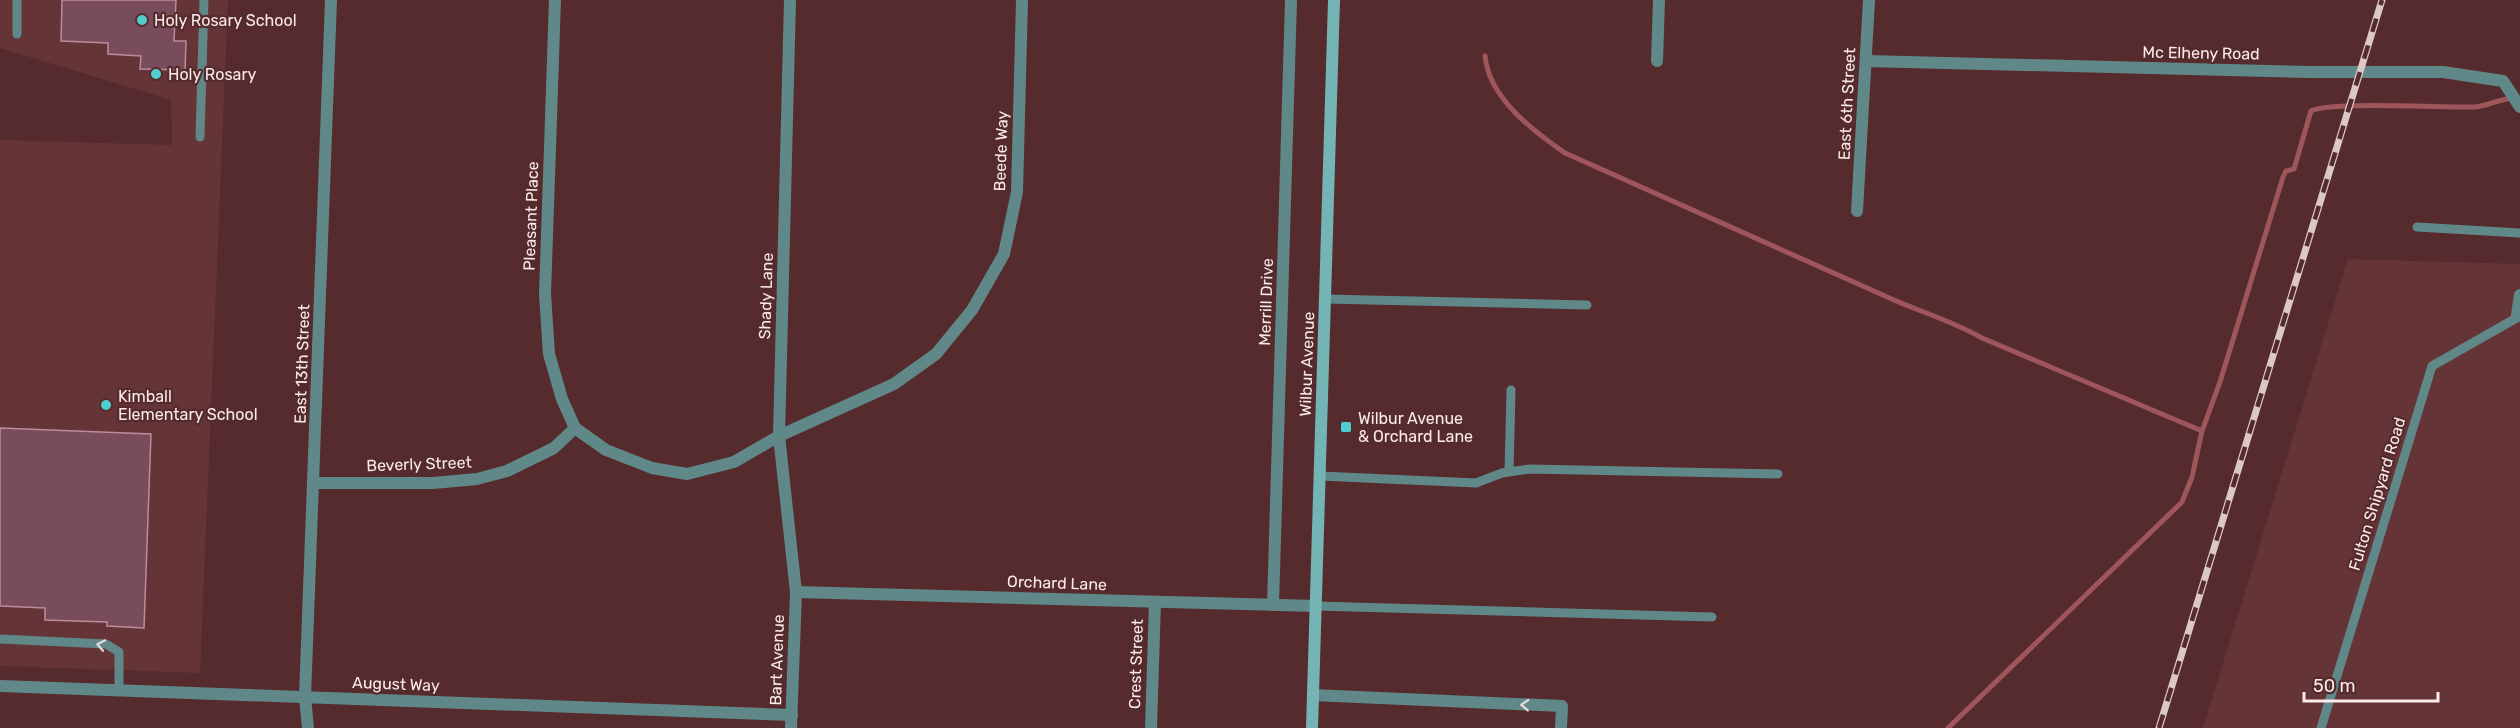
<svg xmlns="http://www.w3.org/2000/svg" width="2520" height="728" font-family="Rubik,sans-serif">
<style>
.built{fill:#653437}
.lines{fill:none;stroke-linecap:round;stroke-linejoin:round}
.stream{stroke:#9f565a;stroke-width:5}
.building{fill:#784c5b;stroke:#bd8c9c;stroke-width:1.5}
.lane{stroke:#618889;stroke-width:9}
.street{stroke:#618889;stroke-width:12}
.secondary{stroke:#74b4b5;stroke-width:12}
.rail-casing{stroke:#dcc7c7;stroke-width:7}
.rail{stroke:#552b2d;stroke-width:4.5;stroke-dasharray:14;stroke-linecap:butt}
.oneway{stroke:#dcd6d7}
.poi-dot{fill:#52cdcf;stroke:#552b2d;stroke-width:2}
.labels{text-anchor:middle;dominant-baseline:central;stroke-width:4.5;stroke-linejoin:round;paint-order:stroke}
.poi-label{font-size:16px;fill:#fbeaea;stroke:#552b2d;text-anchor:start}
.street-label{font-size:16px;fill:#fbeaea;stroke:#552b2d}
</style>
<rect width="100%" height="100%" fill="#552b2d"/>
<g class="built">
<polygon points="0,0 228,0 200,673 0,666 0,140 172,145 171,100 0,48"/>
<polygon points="2348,259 2520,264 2520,728 2203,728"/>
</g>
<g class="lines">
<g class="stream">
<path d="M1485,56C1489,98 1533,131 1565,153C1675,202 1785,251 1894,300C1924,313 1954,322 1982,338L2202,431"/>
<path d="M1948,728L2182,502L2192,477L2202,431L2220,382L2283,177L2286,171L2294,169L2311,111C2327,101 2447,108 2475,107C2485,106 2496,101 2507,99"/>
</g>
</g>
<g class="building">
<polygon points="62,0 176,0 174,41 186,41 185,70 140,69 141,56 108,54 108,43 61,41"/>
<polygon points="0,428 151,434 144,628 107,626 107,622 45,620 45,608 0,606"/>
</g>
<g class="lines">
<g class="lane">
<polyline points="17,34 17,0"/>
<polyline points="200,137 204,0"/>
<polyline points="2417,227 2520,233"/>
<polyline points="1325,299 1587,305"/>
<polyline points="1509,472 1511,390"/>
<polyline points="1320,476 1476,483 1502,473 1529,469 1778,474"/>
<polyline points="1316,606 1712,617"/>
<polyline points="0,639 106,644 119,652 119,690"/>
<polyline points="2321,728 2432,366 2520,316"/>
</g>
<g class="street">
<polyline points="555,0 545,294 549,354 562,399 575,428"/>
<polyline points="790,0 779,436 796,592 791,728"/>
<polyline points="1657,61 1659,0"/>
<polyline points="1866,61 2310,72 2443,72 2503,81 2520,107"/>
<polyline points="1857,211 1869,0"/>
<polyline points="2517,315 2520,295"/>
<polyline points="314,483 433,483 477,479 507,471 554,448 575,428 606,450 652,468 687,474 734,462 779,436 894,384 936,354 972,310 1004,254 1017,192 1022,0"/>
<polyline points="796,592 1316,606"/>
<polyline points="1273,605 1291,0"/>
<polyline points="0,686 792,715"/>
<polyline points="1313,695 1562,706 1561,728"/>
<polyline points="308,728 305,697 331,0"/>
<polyline points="1151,728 1155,602"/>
</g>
<polyline class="secondary" points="1312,728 1334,0"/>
<g class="rail-casing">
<polyline id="rail" points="2159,728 2382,0"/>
</g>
<use href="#rail" class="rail"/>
</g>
<defs><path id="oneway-chevron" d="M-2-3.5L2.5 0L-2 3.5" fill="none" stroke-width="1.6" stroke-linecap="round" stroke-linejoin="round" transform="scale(1.5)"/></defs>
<g class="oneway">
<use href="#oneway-chevron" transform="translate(101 645) rotate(-169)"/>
<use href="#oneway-chevron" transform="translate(1525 705) rotate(-177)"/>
</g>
<g class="poi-dot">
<circle cx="142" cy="20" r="6"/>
<circle cx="156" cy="74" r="6"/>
<circle cx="106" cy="405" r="6"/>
<rect x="1340" y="421" width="12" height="12" rx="3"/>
</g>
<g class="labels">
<g class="poi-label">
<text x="154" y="20">Holy Rosary School</text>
<text x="168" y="74">Holy Rosary</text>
<text x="118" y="396">Kimball<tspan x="118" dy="18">Elementary School</tspan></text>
<text x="1358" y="418">Wilbur Avenue<tspan x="1358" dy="18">&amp; Orchard Lane</tspan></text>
</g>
<g class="street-label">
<text transform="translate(2201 53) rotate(1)">Mc Elheny Road</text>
<text transform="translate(1847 104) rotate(-87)">East 6th Street</text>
<text transform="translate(1001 151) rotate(-88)">Beede Way</text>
<text transform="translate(531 216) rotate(-88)">Pleasant Place</text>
<text transform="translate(766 296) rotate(-88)">Shady Lane</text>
<text transform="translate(1266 302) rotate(-88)">Merrill Drive</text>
<text transform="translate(302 364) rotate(-88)">East 13th Street</text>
<text transform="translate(1307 364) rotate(-88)">Wilbur Avenue</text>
<text transform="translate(419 464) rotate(-2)">Beverly Street</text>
<text transform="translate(2377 494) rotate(-73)">Fulton Shipyard Road</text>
<text transform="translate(1057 583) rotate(2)">Orchard Lane</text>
<text transform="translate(777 660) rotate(-88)">Bart Avenue</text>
<text transform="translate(1136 664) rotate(-88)">Crest Street</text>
<text transform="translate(396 684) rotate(2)">August Way</text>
</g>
</g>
<path d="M2304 692v9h134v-9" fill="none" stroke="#fbeaea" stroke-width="3"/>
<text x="2313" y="692" font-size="18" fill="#fbeaea" stroke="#552b2d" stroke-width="4.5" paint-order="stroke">50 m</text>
</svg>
